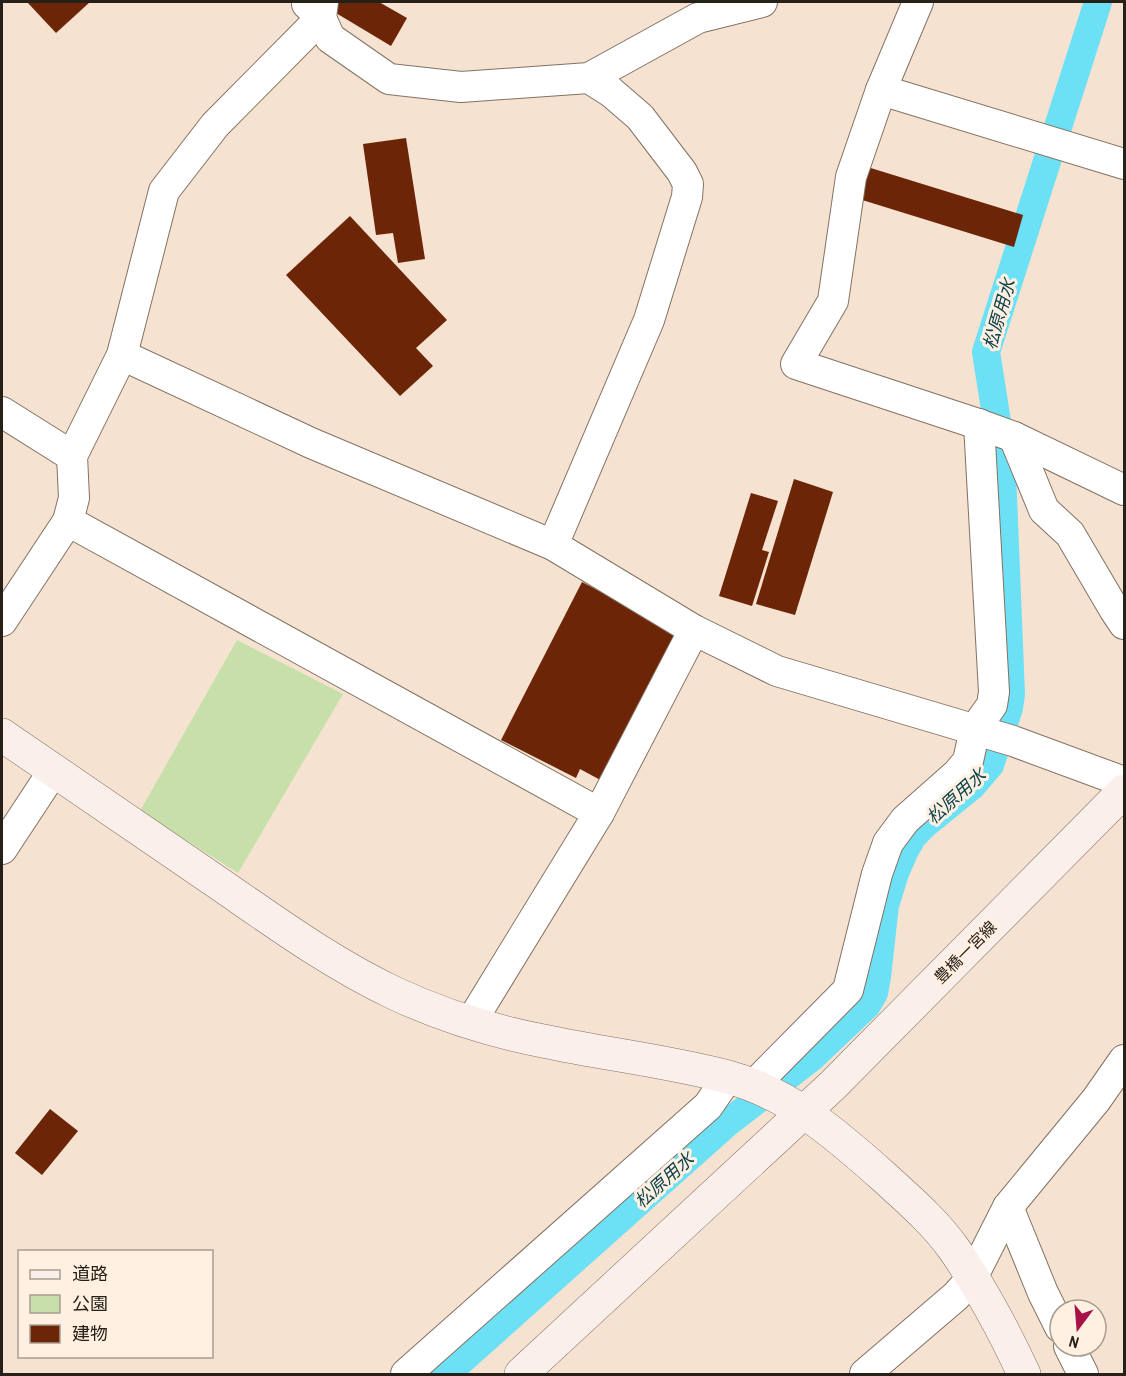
<svg xmlns="http://www.w3.org/2000/svg" width="1126" height="1376" font-family="'Archivo Narrow','Noto Sans JP',sans-serif">
<style>
.green{fill:#c7e0a9}
.lines{fill:none;stroke-linecap:round;stroke-linejoin:round}
.canal{stroke:#6ce1f5;stroke-width:28}
.building{fill:#6c2506}
.street-casing{stroke:#837263;stroke-width:32}
.secondary-casing{stroke:#837263;stroke-width:34}
.street{stroke:#fff;stroke-width:30}
.secondary{stroke:#fbefec;stroke-width:33}
.labels{text-anchor:middle;dominant-baseline:central;stroke-width:6;stroke-linejoin:round;paint-order:stroke}
.street-label{font-size:16px;fill:#272019;stroke:#fff0e1}
.water-label{font-size:18px;font-style:italic;fill:#0d434c;stroke:#fff0e1}
</style>
<rect width="100%" height="100%" fill="#f5e2d0"/>
<polygon class="green" points="237,640 343,694 238,873 140,811"/>
<g class="lines">
<polyline class="canal" points="446,1374 726,1124 811,1058 867,1005 874,993 877,977 885,905 895,873 905,850 913,836 924,825 972,786 990,765 1009,708 1011,694 1001,447 986,352 1098,2"/>
</g>
<g class="building">
<polygon points="27,2 90,2 56,33"/>
<polygon points="336,2 379,2 407,18 391,46 331,10"/>
<polygon points="406,138 425,259 398,263 393,233 376,235 363,144"/>
<polygon points="861,165 1023,215 1014,247 859,199"/>
<polygon points="350,216 447,320 416,348 433,366 400,396 286,275"/>
<polygon points="794,479 833,492 795,615 756,604"/>
<polygon points="751,493 778,501 762,550 769,552 752,606 719,596"/>
<polygon points="582,582 682,634 606,783 580,769 576,778 501,740"/>
<polygon points="50,1109 78,1131 42,1175 15,1153"/>
</g>
<g class="lines">
<g class="street-casing">
<g id="street">
<polyline points="918,2 881,90 851,177 833,301 796,364 981,425 1014,437 1124,490"/>
<polyline points="307,4 321,18 330,38 389,79 461,87 589,78 698,18 762,2"/>
<polyline points="881,90 1124,164"/>
<polyline points="122,355 311,443 553,545 694,630 777,671 1013,741 1124,782"/>
<polyline points="2,412 72,456"/>
<polyline points="1014,437 1044,510 1070,534 1114,609 1124,624"/>
<polyline points="68,521 599,813"/>
<polyline points="553,545 649,320 687,197 688,184 682,172 640,117 611,92 589,78"/>
<polyline points="2,621 68,521 74,498 72,456 122,355 164,191 215,125 321,18 323,2"/>
<polyline points="2,849 54,770"/>
<polyline points="471,1022 599,813 694,630"/>
<polyline points="754,1085 848,990 877,874 888,843 905,820 957,774 968,761 975,729 992,705 994,692 979,424"/>
<polyline points="1008,1207 1043,1293 1060,1327"/>
<polyline points="1069,1346 1083,1374"/>
<polyline points="406,1374 708,1106 728,1077"/>
<polyline points="865,1374 956,1296 972,1278 1008,1207 1096,1100 1124,1060"/>
</g>
</g>
<g class="secondary-casing">
<g id="secondary">
<path d="M2,735C76,785 150,836 224,887C279,925 333,964 394,993C441,1015 492,1031 543,1041C604,1054 667,1061 728,1077C790,1094 837,1135 884,1177C909,1200 934,1221 954,1249C981,1288 1004,1331 1024,1374"/>
<polyline points="521,1374 833,1085 1124,791"/>
</g>
</g>
<use href="#street" class="street"/>
<use href="#secondary" class="secondary"/>
</g>
<g class="labels">
<g class="street-label">
<text transform="translate(965 952) rotate(-45)">豊橋一宮線</text>
</g>
<g class="water-label">
<text transform="translate(999 314) rotate(-74)">松原用水</text>
<text transform="translate(956 796) rotate(-42)">松原用水</text>
<text transform="translate(664 1180) rotate(-42)">松原用水</text>
</g>
</g>
<rect width="1126" height="1376" fill="none" stroke="#272019" stroke-width="6"/>
<rect x="18" y="1250" width="195" height="108" fill="#fff0e1" stroke="#a99d91" stroke-width="1.5"/>
<rect x="30" y="1270" width="30" height="9" fill="#fbefec" stroke="#a99d91" stroke-width="1.5"/>
<text x="72" y="1280" font-size="18" fill="#272019">道路</text>
<rect x="30" y="1295" width="30" height="18" fill="#c7e0a9" stroke="#a99d91" stroke-width="1.5"/>
<text x="72" y="1310" font-size="18" fill="#272019">公園</text>
<rect x="30" y="1325" width="30" height="18" fill="#6c2506" stroke="#a99d91" stroke-width="1.5"/>
<text x="72" y="1340" font-size="18" fill="#272019">建物</text>
<g transform="translate(1078 1328) rotate(196)"><circle r="28" fill="#fff0e1" stroke="#a99d91" stroke-width="1.5"/>
<path d="M0-4.5L10 22L0 15L-10 22Z" fill="#a61148"/>
<text y="-9" font-size="16" font-weight="bold" text-anchor="middle" fill="#272019">N</text>
</g>
</svg>
